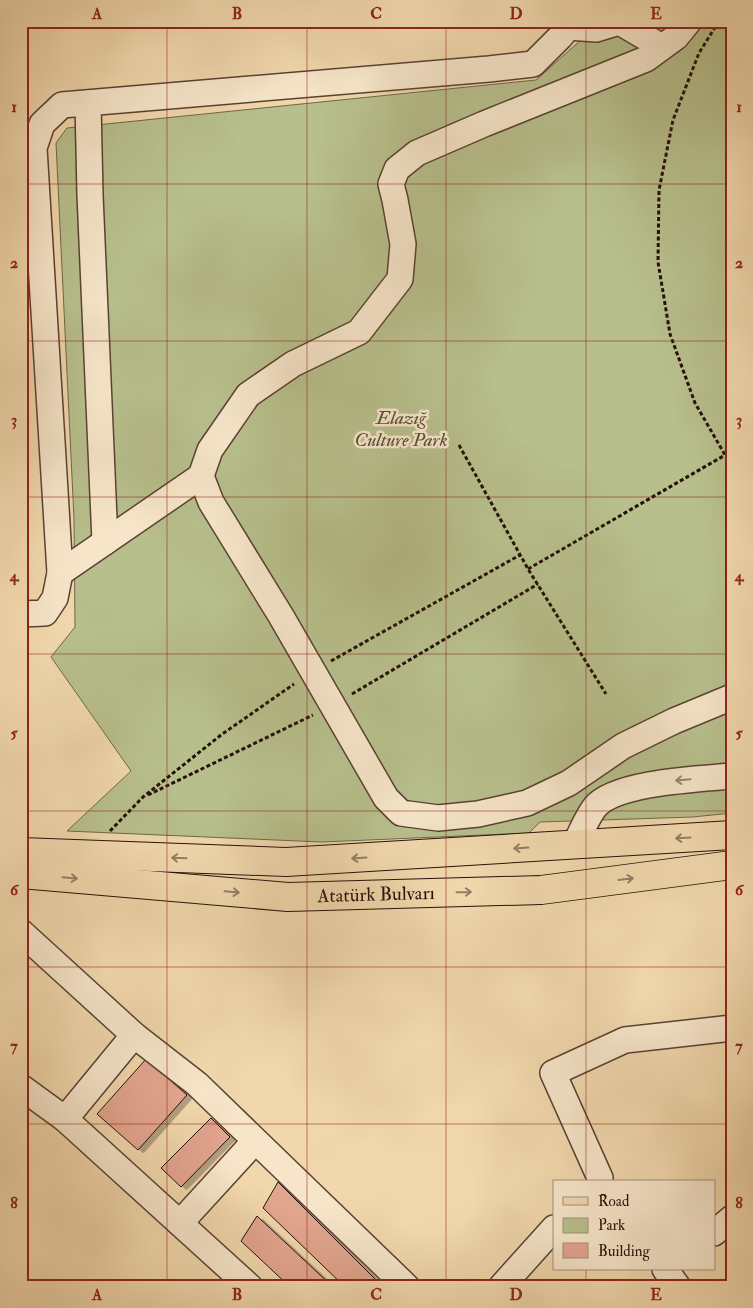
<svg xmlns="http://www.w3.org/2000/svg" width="753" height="1308" font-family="'IM FELL Double Pica',serif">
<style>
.green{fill:#b7bf8c;stroke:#6e684a}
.building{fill:#e2a58f;stroke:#261009;filter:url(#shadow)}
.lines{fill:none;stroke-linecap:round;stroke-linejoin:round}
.minor-casing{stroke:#594232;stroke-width:28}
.major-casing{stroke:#261009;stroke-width:30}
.path{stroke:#261009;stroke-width:3;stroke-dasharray:4 2.5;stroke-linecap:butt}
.minor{stroke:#f6e5c9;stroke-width:25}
.major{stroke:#f1d7ac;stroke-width:28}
.oneway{stroke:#988573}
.oneway2{stroke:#967d63}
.grid{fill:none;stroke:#8f2418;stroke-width:1;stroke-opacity:0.55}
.labels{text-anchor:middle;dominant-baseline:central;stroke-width:5;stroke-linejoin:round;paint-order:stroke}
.park-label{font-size:19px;font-style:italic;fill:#594d37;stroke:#f6e5c9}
.street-label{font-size:19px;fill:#261009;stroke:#f6e5c9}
.neatline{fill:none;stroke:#8f2418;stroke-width:2}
.grid-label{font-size:16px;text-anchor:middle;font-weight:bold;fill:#8f2418}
</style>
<defs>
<filter id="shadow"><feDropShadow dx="5.5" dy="3" stdDeviation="0" flood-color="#0004"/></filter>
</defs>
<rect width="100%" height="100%" fill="#f1d7ac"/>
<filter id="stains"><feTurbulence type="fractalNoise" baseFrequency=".004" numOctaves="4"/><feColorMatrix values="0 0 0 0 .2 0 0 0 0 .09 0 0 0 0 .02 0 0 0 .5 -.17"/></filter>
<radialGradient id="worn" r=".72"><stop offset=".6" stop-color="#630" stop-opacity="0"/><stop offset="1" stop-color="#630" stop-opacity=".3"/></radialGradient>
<polygon class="green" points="591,21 732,21 732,813 693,817 540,822 529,833 322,842 67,831 131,771 51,657 75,627 74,519 56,143 67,128 536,80 581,40"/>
<g class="building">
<polygon points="146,1059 187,1095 138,1150 97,1114"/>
<polygon points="211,1118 230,1137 181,1187 161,1168"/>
<polygon points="278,1182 383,1287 345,1287 263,1208"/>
<polygon points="257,1216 333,1287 290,1287 241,1241"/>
</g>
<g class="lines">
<g class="minor-casing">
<g id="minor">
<polyline points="689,21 676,37 646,59 484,124 417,153 397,169 391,184 395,200 403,244 400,279 359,332 293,364 248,395 210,450 201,476 211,502 281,616 386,798 401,813 438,818 478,814 527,803 569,783 623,746 674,721 732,697"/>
<polyline points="621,23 662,47"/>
<polyline points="568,27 596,29 622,21"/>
<polyline points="88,103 90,195 105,542"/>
<polyline points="60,573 201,476"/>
<polyline points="21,614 45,613 55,598 60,573 34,148 42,124 62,105 489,69 533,64 560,37 573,21"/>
<path d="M575,844C581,833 587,817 595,807C616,782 700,779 732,776"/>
<polyline points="21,932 134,1035 197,1084 407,1287"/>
<polyline points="21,1087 65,1119 250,1287"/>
<polyline points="65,1119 134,1035"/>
<polyline points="600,1178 553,1073 625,1040 732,1028"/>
<polyline points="180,1223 255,1141"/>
<polyline points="714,1233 732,1218"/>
<polyline points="665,1269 678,1287"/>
<polyline points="501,1287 554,1228"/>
</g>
</g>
<g class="major-casing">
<g id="major">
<polyline points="21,852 286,862 732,835"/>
<path id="s1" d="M21,874L288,897L541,890L732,865"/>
</g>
</g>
<g class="path">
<polyline points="719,21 699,53 673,120 659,190 658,262 670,334 695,403 732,467"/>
<polyline points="459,445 528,569 606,694"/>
<polyline points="528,569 732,451"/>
<polyline points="331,661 520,555"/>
<polyline points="352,694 538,584"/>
<polyline points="148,795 313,715"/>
<polyline points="110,831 143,797 221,735 294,684"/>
</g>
<use href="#minor" class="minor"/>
<use href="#major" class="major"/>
</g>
<defs><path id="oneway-shaft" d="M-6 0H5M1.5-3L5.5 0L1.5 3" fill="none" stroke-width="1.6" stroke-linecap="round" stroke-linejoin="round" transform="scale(1.25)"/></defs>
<use class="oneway" href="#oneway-shaft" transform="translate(683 780) rotate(175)"/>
<g class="oneway2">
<use href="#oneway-shaft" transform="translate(683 838) rotate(177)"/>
<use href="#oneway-shaft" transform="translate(521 848) rotate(176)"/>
<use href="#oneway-shaft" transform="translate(179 858) rotate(-178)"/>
<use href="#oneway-shaft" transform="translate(359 858) rotate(176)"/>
<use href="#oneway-shaft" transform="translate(70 878) rotate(5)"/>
<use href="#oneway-shaft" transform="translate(626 879) rotate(-7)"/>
<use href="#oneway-shaft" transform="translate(232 892) rotate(5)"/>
<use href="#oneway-shaft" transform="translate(464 892) rotate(-1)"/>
</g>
<path class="grid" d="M167,21V1287M307,21V1287M446,21V1287M586,21V1182M21,184H732M21,341H732M21,497H732M21,654H732M21,811H732M21,967H732M21,1124H732M586,1269V1287"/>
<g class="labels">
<g class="park-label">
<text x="401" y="418">Elazığ<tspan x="401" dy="22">Culture Park</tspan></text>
</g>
<g class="street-label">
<text stroke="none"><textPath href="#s1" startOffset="356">Atatürk Bulvarı</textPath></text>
</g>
</g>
<rect width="753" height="1308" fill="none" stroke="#f1d7ac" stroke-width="55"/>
<rect x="553" y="1180" width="162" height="90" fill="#f6e5c9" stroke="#a3907c"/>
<rect x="563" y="1197" width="25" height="8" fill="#f1d7ac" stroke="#a3907c"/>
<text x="598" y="1206" font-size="15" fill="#261009">Road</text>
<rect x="563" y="1218" width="25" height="15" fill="#b7bf8c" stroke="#a3907c"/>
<text x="598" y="1230" font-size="15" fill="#261009">Park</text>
<rect x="563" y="1243" width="25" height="15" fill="#e2a58f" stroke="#a3907c"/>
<text x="598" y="1256" font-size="15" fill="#261009">Building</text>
<rect x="28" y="28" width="698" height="1252" class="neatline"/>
<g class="grid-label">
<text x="97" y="19">A</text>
<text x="237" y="19">B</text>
<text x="376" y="19">C</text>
<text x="516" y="19">D</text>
<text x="656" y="19">E</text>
<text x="14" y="112">1</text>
<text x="739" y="112">1</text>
<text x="14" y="268">2</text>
<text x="739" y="268">2</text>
<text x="14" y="425">3</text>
<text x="739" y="425">3</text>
<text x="14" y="581">4</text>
<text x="739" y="581">4</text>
<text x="14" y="738">5</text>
<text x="739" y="738">5</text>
<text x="14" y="895">6</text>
<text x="739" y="895">6</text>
<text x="14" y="1051">7</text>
<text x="739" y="1051">7</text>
<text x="14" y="1208">8</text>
<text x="739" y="1208">8</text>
<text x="97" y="1300">A</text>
<text x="237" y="1300">B</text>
<text x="376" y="1300">C</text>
<text x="516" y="1300">D</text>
<text x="656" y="1300">E</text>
</g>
<rect width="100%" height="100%" filter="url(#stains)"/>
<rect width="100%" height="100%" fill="url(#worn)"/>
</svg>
